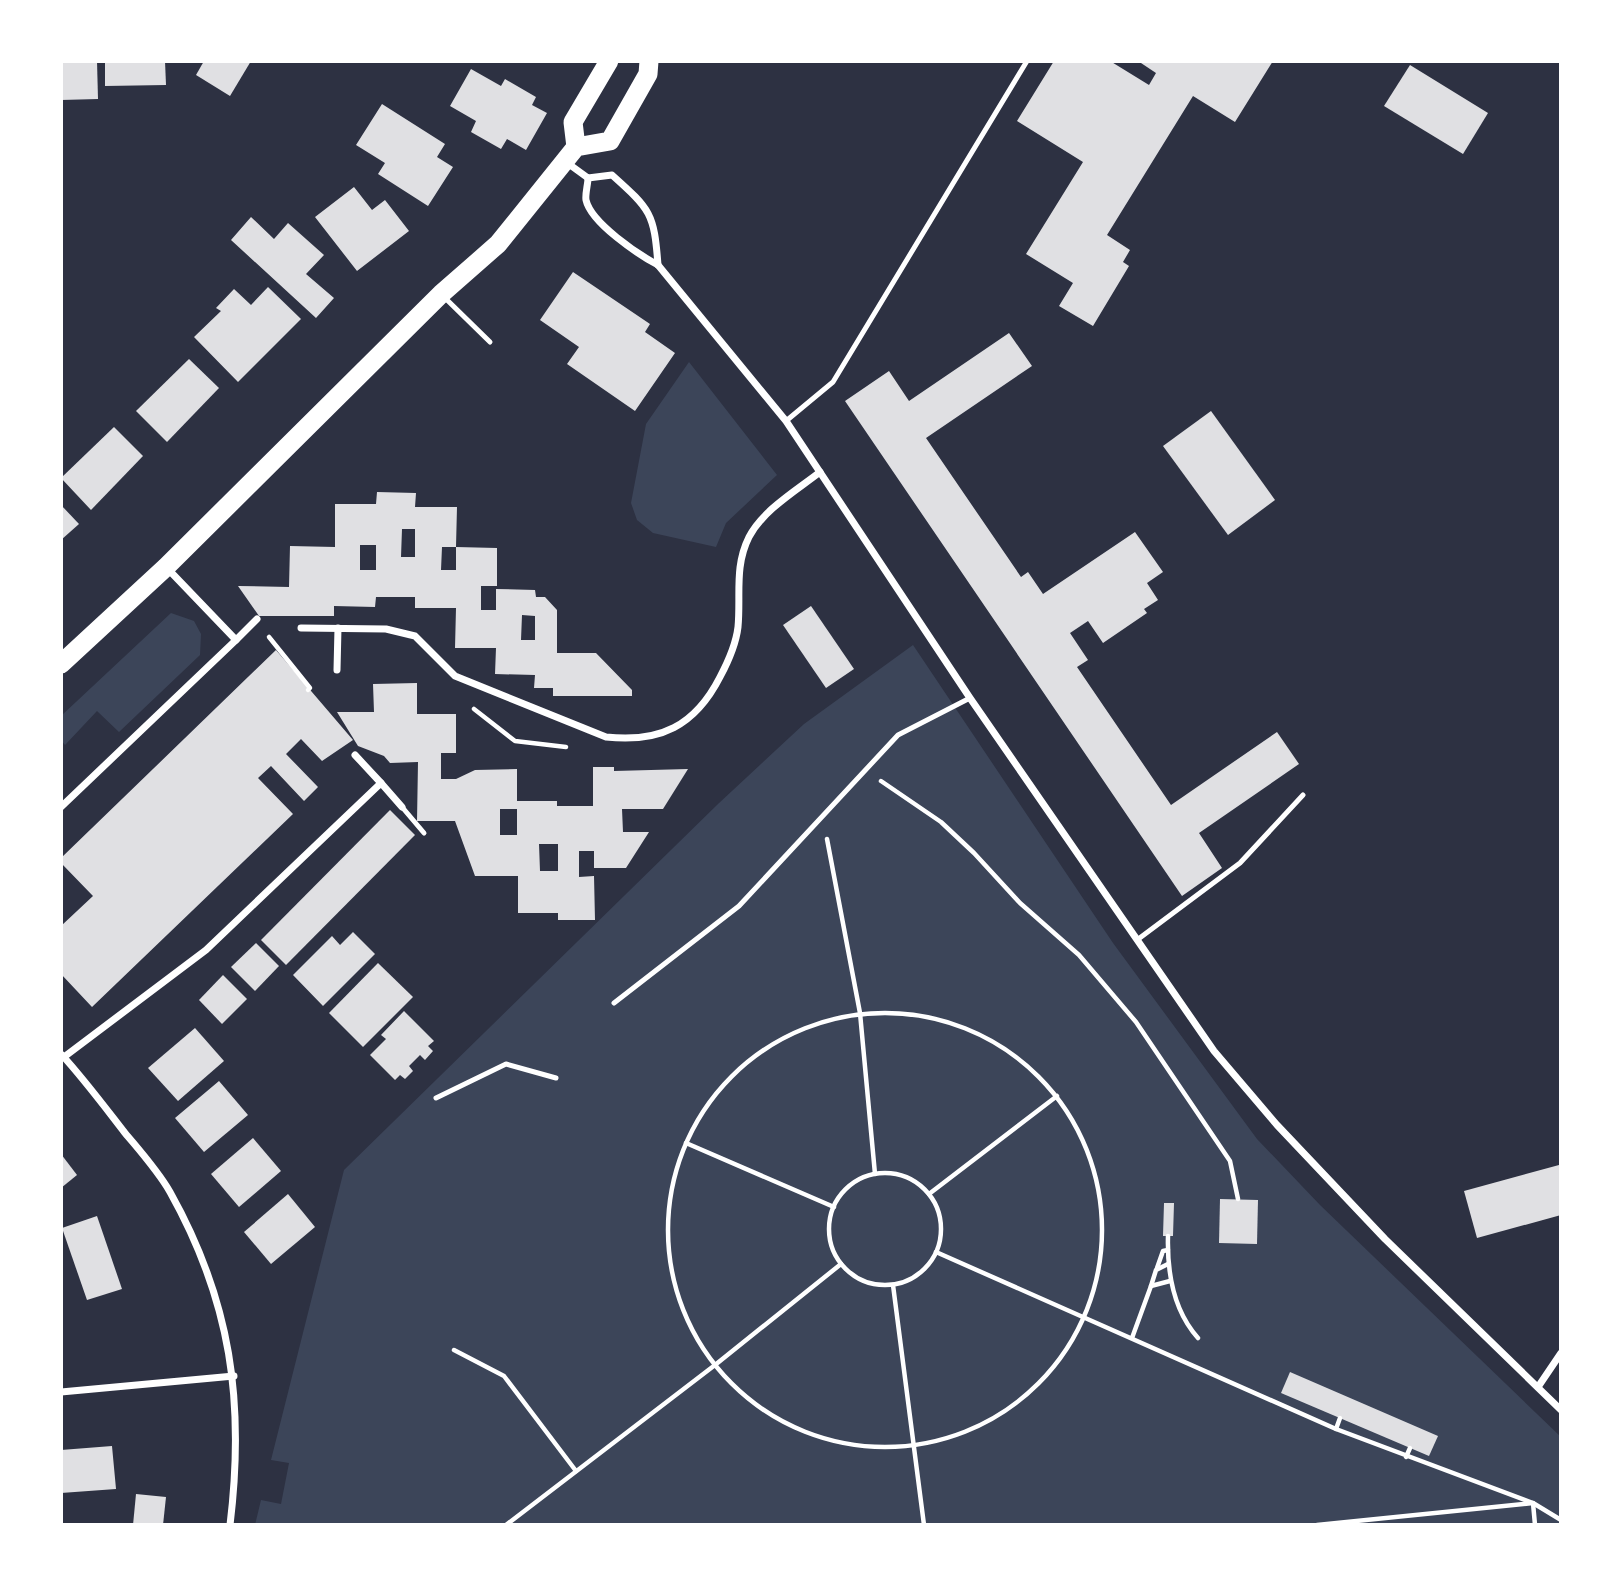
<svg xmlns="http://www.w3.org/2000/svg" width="1622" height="1586" font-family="'DejaVu Sans',sans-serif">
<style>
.green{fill:#3c4559}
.building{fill:#e0e0e3;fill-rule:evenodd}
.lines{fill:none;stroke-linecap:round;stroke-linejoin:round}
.path{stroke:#fff;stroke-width:4.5}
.service{stroke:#fff;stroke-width:5}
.minor{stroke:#fff;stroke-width:7}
.trunk{stroke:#fff;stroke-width:19}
</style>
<rect width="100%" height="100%" fill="#2d3142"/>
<g class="green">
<polygon points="689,362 777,475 726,523 716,547 653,533 637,520 631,503 646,424"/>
<polygon points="171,613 194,621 201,634 200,655 119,732 97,711 65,745 61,740 61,716"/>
<polygon points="913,645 1113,943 1257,1139 1320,1205 1561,1437 1561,1525 255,1525 261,1500 281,1504 289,1463 271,1460 344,1170 718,804 804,724"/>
</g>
<g class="building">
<polygon points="61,61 97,61 98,99 61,100"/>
<polygon points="105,61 165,61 166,85 105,86"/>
<polygon points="204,61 251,61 230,96 196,75"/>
<polygon points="1054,61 1110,61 1149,85 1156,73 1138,61 1273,61 1235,122 1193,96 1107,235 1130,250 1123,262 1129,266 1093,326 1059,306 1073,283 1026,254 1083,162 1017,121"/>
<polygon points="1410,65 1488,113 1463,154 1384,106"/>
<polygon points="471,69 501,86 505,79 536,97 532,105 547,113 526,150 507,139 501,149 471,132 476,121 450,106"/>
<polygon points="382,104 445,144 437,157 453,167 428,206 378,174 385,163 356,145"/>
<polygon points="354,187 372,210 385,200 409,231 357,271 315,217"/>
<polygon points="251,217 274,239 288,223 324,255 306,274 334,298 316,318 231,240"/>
<polygon points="573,272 650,324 645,332 675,353 635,411 567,364 579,347 540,320"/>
<polygon points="268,287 301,319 238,382 194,337 221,311 216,308 234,289 251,305"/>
<polygon points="1009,333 1032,366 926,438 1021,577 1028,572 1043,594 1135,532 1163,572 1147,583 1158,600 1144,609 1147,613 1103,643 1088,621 1070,633 1088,660 1077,667 1171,805 1277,732 1299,764 1199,833 1222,868 1182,896 845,401 889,371 909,401"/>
<polygon points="189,359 219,388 167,442 136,411"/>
<polygon points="1211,411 1275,500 1228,535 1163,446"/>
<polygon points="114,427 143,456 91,510 61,478"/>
<path d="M377,492L416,493L415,507H457L456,547L497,548V586H481V610H496V589L535,590L536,597H545L557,610V653H596L632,690V696H553V688H534L535,675L495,674L496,648H455L456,608H415V597H376L375,607L334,606V616H259L238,586L289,587L290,546L335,547V504H376ZM402,529H415V557H401ZM360,545H376V570H360ZM442,547H456V570H441ZM522,615L535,616V640H521Z"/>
<polygon points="61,505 79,524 61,540"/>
<polygon points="811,606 854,669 826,688 783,625"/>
<polygon points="276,650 353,740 322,761 301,739 286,754 318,787 304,801 271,766 258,778 293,814 92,1007 61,974 61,926 93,896 61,863 61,858"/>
<path d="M417,683V714H456V753H441V779H456L475,770L517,769V801H557V806H593V767H614V771L688,769L663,809H622L623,832H649L626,868H594V851H579V877L594,876L595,920H558V913H518V876H475L455,821H417L418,762L390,763L384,756L358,746L337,712H374L373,684ZM500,809H517V835H500ZM539,844H558V871H540Z"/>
<polygon points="390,810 415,835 286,965 261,940"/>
<polygon points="353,932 375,954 323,1006 293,975 332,936 340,945"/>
<polygon points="256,943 279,966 255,991 231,967"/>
<polygon points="378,963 413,997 363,1047 329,1013"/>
<polygon points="223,975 247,999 222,1024 199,1000"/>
<polygon points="404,1011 434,1041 428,1046 433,1051 425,1060 420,1055 409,1066 413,1071 405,1079 400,1075 395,1080 370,1055 386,1039 381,1035"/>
<polygon points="195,1028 224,1061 178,1101 148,1068"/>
<polygon points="219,1081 248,1115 204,1152 175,1118"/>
<polygon points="253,1138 281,1171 239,1207 211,1174"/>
<polygon points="61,1154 77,1175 61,1188"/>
<polygon points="1559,1165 1561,1215 1477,1238 1464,1191"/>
<polygon points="288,1194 315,1227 271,1264 244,1232"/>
<polygon points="1220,1199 1258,1200 1257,1244 1219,1243"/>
<polygon points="1164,1203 1174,1203 1173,1236 1163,1236"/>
<polygon points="97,1216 122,1289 87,1300 62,1228"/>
<polygon points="1290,1372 1438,1436 1429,1456 1281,1393"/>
<polygon points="112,1446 116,1489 61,1493 61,1450"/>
<polygon points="136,1494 166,1497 163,1525 133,1525"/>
</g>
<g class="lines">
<g class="path">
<polyline points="269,637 310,688 308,690"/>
<polyline points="474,709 515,741 566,747"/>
<polyline points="881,781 941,822 974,853 1020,903 1079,955 1136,1022 1230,1161 1238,1199"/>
<polyline points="827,839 860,1013 875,1174"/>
<circle cx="885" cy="1230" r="217"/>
<polyline points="686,1143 834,1207"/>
<circle cx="885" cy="1229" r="56"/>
<polyline points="929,1194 1057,1096"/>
<path d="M1168,1236C1167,1273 1173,1310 1198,1338"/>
<polyline points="936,1252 1336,1429 1533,1503 1561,1520"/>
<polyline points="1157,1268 1163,1251 1168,1250"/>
<polyline points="893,1285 924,1525"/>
<polyline points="1151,1286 1156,1270 1168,1264"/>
<polyline points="1132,1338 1151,1286 1170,1281"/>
<polyline points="454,1350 504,1376 576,1471"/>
<polyline points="1336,1429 1340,1418"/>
<polyline points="1406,1457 1410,1448"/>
<polyline points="506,1525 715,1365 841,1264"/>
<polyline points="1317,1525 1533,1503 1535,1525"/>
</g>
<g class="service">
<polyline points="443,296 490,342"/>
<polyline points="786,421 833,382 1027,61"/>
<polyline points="402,807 424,833"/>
<polyline points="1137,940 1240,863 1303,795"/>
<polyline points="614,1003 739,906 898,735 970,698"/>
<polyline points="436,1098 506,1064 556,1078"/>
</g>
<g class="minor">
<path d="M566,162L588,178L612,175C651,210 654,213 658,265"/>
<path d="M588,178C588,184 585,194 586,200C591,223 639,255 658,265L786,421L970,698L1214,1051L1277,1125L1385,1239L1561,1410"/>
<path d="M301,628L386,629L415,636L455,676L606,737C660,743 695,726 720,677C728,662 736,644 738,627C741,595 734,567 749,537C763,510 797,490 820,472"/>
<polyline points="236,640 257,619"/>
<polyline points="337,670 338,628"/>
<polyline points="355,755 381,783"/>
<polyline points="61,807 236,640 166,567"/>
<path d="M61,1054C84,1079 104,1106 125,1133C140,1151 158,1171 170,1192C231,1301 245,1402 230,1525"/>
<polyline points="64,1057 206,950 381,783 402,807"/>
<polyline points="1538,1387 1561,1353"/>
<polyline points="61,1392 234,1376"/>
</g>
<g class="trunk">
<polyline points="576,147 573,122 609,61"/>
<polyline points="61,664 166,567 441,294 498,244 576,147 610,141 648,74 649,61"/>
</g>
</g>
<rect width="1622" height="1586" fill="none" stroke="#ffffff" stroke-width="126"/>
</svg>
